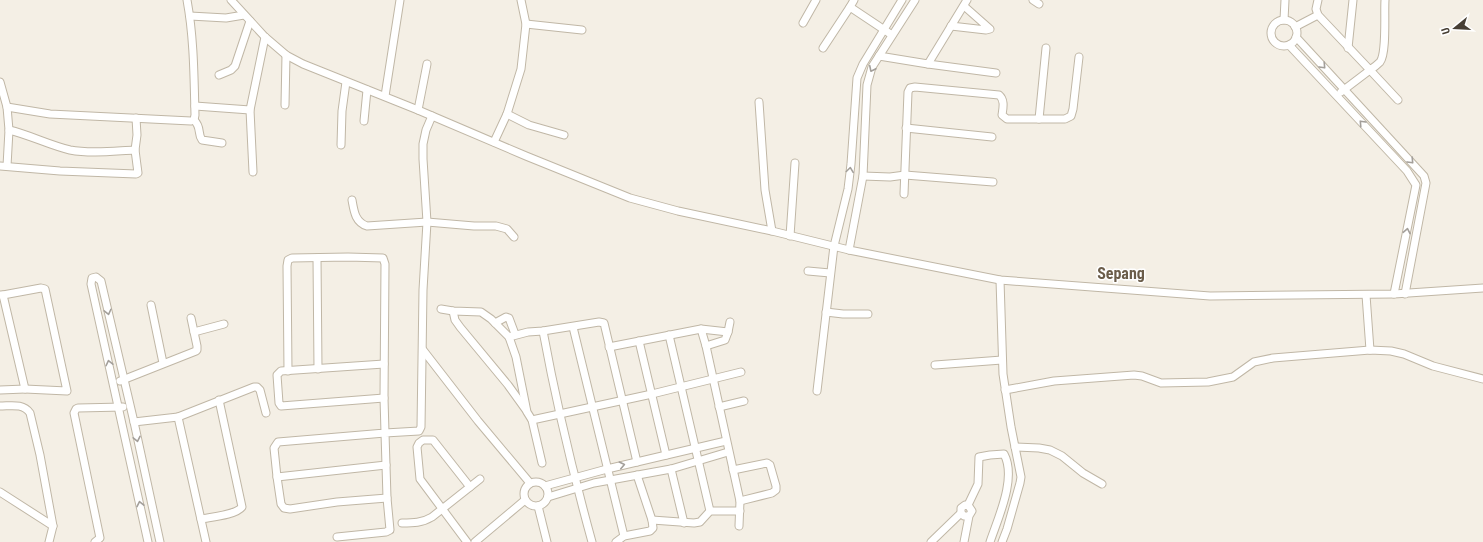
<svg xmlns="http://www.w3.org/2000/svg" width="1483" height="542" font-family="'Roboto Condensed',sans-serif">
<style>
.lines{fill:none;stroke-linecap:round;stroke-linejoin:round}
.minor-casing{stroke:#c0b7a6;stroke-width:9}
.minor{stroke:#fff;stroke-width:7}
.oneway{stroke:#a39f9a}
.labels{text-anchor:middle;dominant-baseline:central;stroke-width:3;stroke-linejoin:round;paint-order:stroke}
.quarter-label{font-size:16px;font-weight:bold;fill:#6b5d4a;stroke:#fff}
</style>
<rect width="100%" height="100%" fill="#f4efe5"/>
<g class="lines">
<g class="minor-casing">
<g id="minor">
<polyline points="231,0 265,37 286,55 303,64 418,110 526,156 630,198 678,211 772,231 849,250 1000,280 1210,296 1394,294 1483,288"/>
<polyline points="854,0 850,7 892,35"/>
<polyline points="1033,0 1039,4"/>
<path d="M1318,0L1316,9L1318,15L1370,70C1373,68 1377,65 1380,62C1387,53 1384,13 1385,0"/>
<polyline points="190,16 226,18 244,15"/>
<polyline points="1284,20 1285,0"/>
<circle cx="1284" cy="33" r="13"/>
<polyline points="803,23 816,0"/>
<polyline points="526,24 582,30"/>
<polyline points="951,26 986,30 990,29 964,6"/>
<polyline points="1295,27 1318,15"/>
<polyline points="1296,37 1424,176 1426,183 1405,294"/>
<polyline points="1289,45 1407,171 1416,185 1394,294"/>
<polyline points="823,48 850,7"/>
<polyline points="1348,48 1353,0"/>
<polyline points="879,56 928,64 967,0"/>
<polyline points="928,64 996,73"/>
<polyline points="219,75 231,70 235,66 250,21"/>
<polyline points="0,82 7,107 9,130 7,166"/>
<polyline points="1341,92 1370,70 1398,100"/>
<polyline points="385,96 400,0"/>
<polyline points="759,102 765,190 772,231"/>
<polyline points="285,105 286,55"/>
<polyline points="195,106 250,110"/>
<path d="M7,107L50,114L191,121L194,120L195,115C194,77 194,38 187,0"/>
<polyline points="418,110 427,64"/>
<polyline points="507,114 529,125 564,135"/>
<polyline points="1039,119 1046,48"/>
<path d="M194,120C202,128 197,133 202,140L222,143"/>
<polyline points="364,121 367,90"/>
<polyline points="906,128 992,137"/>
<path d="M9,130C30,135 49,145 70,150C91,154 114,151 135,150"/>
<polyline points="494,142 507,114 521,69 526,24 521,0"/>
<polyline points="341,145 342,111 346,82"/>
<polyline points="0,166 60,171 136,174 138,173 135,150 137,135 136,118"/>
<polyline points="253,172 250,110 265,37"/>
<polyline points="863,176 890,177 905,175 993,182"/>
<path d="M904,194L908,92L910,88L915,87L999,95C1005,100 1003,108 1002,115L1007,119H1065L1071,116L1073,109L1079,57"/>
<path d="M352,200C354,211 355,222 367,226L427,222L474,226H496L507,229L514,237"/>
<polyline points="790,236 795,163"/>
<polyline points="849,250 863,176 867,85 872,67 915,0"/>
<polyline points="317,258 318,369"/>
<polyline points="808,271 830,273"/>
<polyline points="1000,280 1003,374 1011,427 1021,477 1020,483 1007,529 1002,542"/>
<polyline points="0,295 3,295 25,389 0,390"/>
<polyline points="3,295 41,288 45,289 67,391 25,389"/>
<polyline points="1366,295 1370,350"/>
<polyline points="151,305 163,363"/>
<polyline points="441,309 453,311 481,312 491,319 509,337 516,357 527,412 532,420 542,463"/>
<polyline points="453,311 455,320 460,327 508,385 526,410"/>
<polyline points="826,312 843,314 868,314"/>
<polyline points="495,323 506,317 509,318 515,334"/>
<polyline points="573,327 624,536"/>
<polyline points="701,329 706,346 740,501 739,526"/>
<path d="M543,331C556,402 573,473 592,542"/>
<polyline points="194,332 224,324"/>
<polyline points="669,335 710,511"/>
<polyline points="509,337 528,332 543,331 599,322 604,323 637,462"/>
<polyline points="639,341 666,455"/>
<polyline points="706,346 725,340 728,332 730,322"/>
<polyline points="609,347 701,329 728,332"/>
<polyline points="423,350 478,421 530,483"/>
<polyline points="935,365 1002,360"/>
<polyline points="288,371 287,266 288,260 292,258 348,257 383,258 385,264 384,398 385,433 278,442 274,448 277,477 386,465"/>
<polyline points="120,381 196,351 197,350 197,346 191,318"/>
<polyline points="1005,390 1054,381 1134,375 1142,376 1161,383 1208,382 1233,377 1254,362 1273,358 1370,350 1391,351 1404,354 1433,366 1483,379"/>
<polyline points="817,391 834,246 848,189 851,164 857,78 863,64 902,0"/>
<polyline points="384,398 281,406 279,403 277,375 281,371 384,364"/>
<path d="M0,406C11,406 23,403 30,413L40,455L53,526"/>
<polyline points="719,407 744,401"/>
<polyline points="532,420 652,394 741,372"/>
<polyline points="134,422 178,417"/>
<polyline points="1015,447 1039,448 1050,450 1062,456 1083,473 1102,484"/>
<polyline points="671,469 684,523"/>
<polyline points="733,470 767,463 770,465 776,486 776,490 772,493 740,501"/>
<polyline points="277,477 281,504 284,508 290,509 337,502 387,498"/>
<circle cx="536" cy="494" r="12"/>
<polyline points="545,486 607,469 726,441"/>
<polyline points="0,492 53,526 49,542"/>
<polyline points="548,497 594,483 671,469 728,452"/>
<path d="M968,505L978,484L979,457L990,455L1004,454C1017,478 998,518 990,542"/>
<polyline points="538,506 547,542"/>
<path d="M201,519C211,517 236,515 242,507L219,400"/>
<polyline points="652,520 694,523 700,522 710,511 740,511"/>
<path d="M402,523C413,523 422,523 432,517L480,479"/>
<polyline points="337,537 386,532 390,530 387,498 385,433 419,431 421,427 423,290 427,222 423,159 423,144 426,130 432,116"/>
<polyline points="95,542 100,538 74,413 76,409 78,408 123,407"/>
<polyline points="148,542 91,284 92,278 96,277 101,281 134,422 160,542"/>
<polyline points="206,542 178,417 254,387 257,387 260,390 266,413"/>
<polyline points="467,542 420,479 417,447 419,443 423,440 433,440 470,487"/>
<polyline points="475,542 525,500"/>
<polyline points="616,542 624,536 650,531 653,528 652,520 637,475"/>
<polyline points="931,542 961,513"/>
<polyline points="964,542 969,516 972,511 968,505 965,505 961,508 961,513 964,516 969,516"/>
</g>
</g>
<use href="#minor" class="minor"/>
</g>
<defs><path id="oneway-chevron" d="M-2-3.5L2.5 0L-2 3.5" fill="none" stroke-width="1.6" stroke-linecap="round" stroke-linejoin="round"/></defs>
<g class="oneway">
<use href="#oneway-chevron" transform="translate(1323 66) rotate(47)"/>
<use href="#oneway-chevron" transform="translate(872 69) rotate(116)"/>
<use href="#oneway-chevron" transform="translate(1362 123) rotate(-133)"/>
<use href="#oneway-chevron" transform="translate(1411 161) rotate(47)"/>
<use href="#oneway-chevron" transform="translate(850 170) rotate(-82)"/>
<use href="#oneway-chevron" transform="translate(1407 231) rotate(-79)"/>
<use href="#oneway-chevron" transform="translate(108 312) rotate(77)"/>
<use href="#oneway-chevron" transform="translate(109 363) rotate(-103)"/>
<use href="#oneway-chevron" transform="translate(137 439) rotate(78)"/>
<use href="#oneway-chevron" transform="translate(622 465) rotate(-13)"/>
<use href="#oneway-chevron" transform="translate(140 504) rotate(-102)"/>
</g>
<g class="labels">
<g class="quarter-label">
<text x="1121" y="273">Sepang</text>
</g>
</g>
<g transform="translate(1455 28) rotate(252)" stroke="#ffffff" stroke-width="3" paint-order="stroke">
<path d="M0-3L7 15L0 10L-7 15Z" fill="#473f34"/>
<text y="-6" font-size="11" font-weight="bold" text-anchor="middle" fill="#473f34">U</text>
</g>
</svg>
